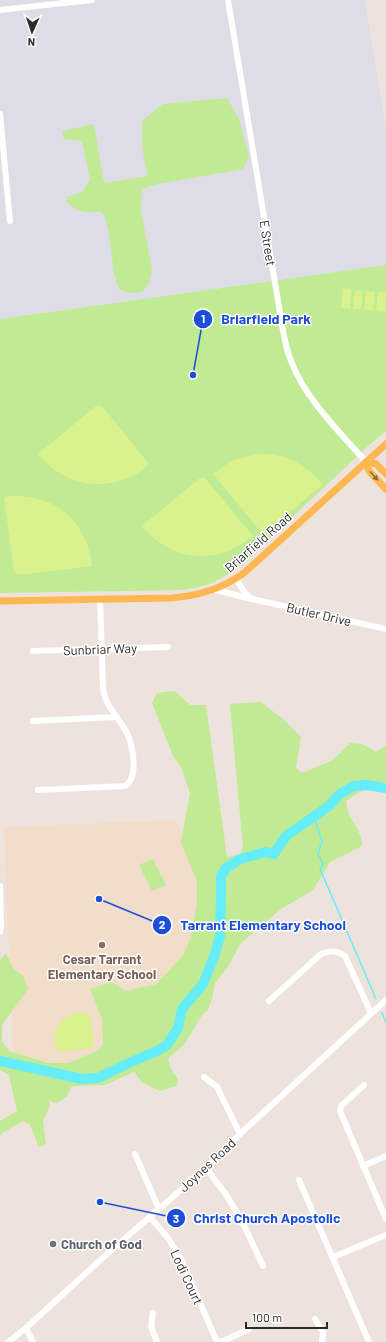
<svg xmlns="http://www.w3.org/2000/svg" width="386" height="1342" font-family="Barlow,sans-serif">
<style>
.industrial{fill:#dedde6}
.education{fill:#f1ddca}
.green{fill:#c0ea93}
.pitch{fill:#daf28e}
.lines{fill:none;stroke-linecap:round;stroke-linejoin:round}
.stream{stroke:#65edfa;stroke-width:1.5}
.river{stroke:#65edfa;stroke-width:10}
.minor{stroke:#fff;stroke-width:6}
.major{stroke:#feb751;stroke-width:7}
.oneway{fill:#8a6a3c}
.education-dot{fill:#8d6e63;stroke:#fff;stroke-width:1.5}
.worship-dot{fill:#6b7280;stroke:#fff;stroke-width:1.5}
.labels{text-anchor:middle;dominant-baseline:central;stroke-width:3;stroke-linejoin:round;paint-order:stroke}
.street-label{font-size:13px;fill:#2b2b2b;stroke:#fff}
.education-label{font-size:13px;font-weight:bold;fill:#785e54;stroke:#fff}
.worship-label{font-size:13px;font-weight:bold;fill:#5b616d;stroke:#fff;text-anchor:start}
.leader{fill:none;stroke:#1d4ed8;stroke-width:1.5}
.callout-dot{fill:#1d4ed8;stroke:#fff;stroke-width:1.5}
.mark-label{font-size:12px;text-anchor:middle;font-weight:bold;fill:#fff}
.callout-label{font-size:14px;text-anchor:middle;font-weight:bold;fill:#1d4ed8;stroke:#fff;stroke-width:3;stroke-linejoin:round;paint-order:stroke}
</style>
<rect width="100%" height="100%" fill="#eee3dc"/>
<polygon class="industrial" points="0,0 365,0 386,130 386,265 0,319"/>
<polygon class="education" points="176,820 200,873 198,940 90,1071 13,1053 4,827"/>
<g class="green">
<path d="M227,98L239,119L249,157L243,169L153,185L142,189L141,210L152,270L149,283L142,292L128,293L119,289L114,274L109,234L105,216L101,212C85,212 79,214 67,202V197L82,192L90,180L82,141L64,139L62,131L94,124L104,183L147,176L142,145V121L163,104Z"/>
<polygon points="386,265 386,431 367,447 249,558 232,572 210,584 184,590 0,593 0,319"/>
<path d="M175,691L190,705H206L227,857L240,854L243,848L230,704L261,702L284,720L301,737L296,768L302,773L333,760L350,743L362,744L376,752L386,746V792C364,787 363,789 346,801C347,806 348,813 350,817C356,826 362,835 362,846L330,862L313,890L281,909L240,944L228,967L215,983L212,999L208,1010L202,1015L184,1045L168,1058L171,1069L178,1079L177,1086L159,1091L142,1082L134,1072L105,1085L74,1086L71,1087L67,1096L57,1103L49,1101L50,1106L43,1121L46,1144L39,1147L30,1125L23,1121L2,1133L0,1136V1121L17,1111L9,1075L0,1070V960L6,953L13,968L24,977L28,989L2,1025V1041L9,1051L49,1063H69L99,1050L103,1044L102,1019L90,989L112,982L125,991L157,984L183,955L191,937L197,902V882L181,842L190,793L181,767L173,756L152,703L157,693Z"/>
<polygon points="153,859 166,885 152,891 139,865"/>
</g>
<g class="pitch">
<polygon points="343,288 351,289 350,309 341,308"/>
<polygon points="355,290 363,291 361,309 353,309"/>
<polygon points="366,291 375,292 373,311 364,310"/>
<polygon points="378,292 386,293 385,312 376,311"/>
<path d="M96,406H102L149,464C127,487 88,490 61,474C52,469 45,462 38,454Z"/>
<path d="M258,454C286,453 305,464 323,484L266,532H261L213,474L232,460Z"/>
<path d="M200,478H205L253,536C218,566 171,562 142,526Z"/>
<path d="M14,496C58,496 87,522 92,566L18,575L14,572L4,497Z"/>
<polygon points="79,1012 91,1016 94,1045 91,1048 59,1052 54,1042 55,1030 64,1018"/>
</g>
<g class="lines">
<g class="stream">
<polyline points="314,817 322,841 318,854 323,864 320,869 376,999"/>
<polyline points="382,1013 386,1023"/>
</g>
<polyline class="river" points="0,1061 82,1079 98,1078 131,1062 157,1051 167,1045 178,1028 182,1009 203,984 215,954 220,936 221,895 221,876 226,868 240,859 266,852 274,854 286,836 329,806 340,794 354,786 366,785 386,788"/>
<g class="minor">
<path d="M228,0L282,325C284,337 286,349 291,361C306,400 339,431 366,462"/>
<polyline points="0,10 92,0"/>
<polyline points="0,114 10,221"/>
<polyline points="236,579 245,593 252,599 386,629"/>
<polyline points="216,590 251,599"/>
<polyline points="33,651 168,647"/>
<polyline points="33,721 116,717"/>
<path d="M38,790L125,786C139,778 133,746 127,733C119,717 107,709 103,690L100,599"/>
<polyline points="0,886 1,927 0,932"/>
<path d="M269,1001L321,954C330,950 337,950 345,956L371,1013"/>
<polyline points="204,1077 217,1087 240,1134"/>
<polyline points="364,1085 341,1106 340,1111 386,1219"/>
<polyline points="135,1154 159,1209"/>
<polyline points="363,1166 386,1156"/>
<polyline points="206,1168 225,1193 241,1219 263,1266"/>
<polyline points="299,1180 369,1342"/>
<polyline points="150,1217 168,1238 182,1261 217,1342"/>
<polyline points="333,1257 386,1235"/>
<polyline points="153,1313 151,1326 157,1342"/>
<polyline points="315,1319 323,1332 322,1342"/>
<polyline points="26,1328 33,1342"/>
<polyline points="8,1342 26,1328 107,1254 206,1168 240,1134 386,1000"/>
<polyline points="221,1342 249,1329"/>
</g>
<g class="major">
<polyline points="366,462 369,471 386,489"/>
<polyline points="366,462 376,464 386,474"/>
<path d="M0,601L171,598C199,596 222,589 244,573L386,444"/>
</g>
</g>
<defs><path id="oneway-solid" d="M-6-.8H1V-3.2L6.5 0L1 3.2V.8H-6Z"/></defs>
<use class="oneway" href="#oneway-solid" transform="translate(374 476) rotate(48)"/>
<circle class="education-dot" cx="102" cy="945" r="4"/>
<circle class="worship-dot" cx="53" cy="1244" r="4"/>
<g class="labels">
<g class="street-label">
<text transform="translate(268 243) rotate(81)">E Street</text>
<text transform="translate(258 542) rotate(-41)">Briarfield Road</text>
<text transform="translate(319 614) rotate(13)">Butler Drive</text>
<text transform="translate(100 649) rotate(-2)">Sunbriar Way</text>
<text transform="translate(207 1165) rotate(-43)">Joynes Road</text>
<text transform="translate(187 1277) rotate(65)">Lodi Court</text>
</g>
<g class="education-label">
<text x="102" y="959">Cesar Tarrant<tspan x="102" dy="15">Elementary School</tspan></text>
</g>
<g class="worship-label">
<text x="61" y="1244">Church of God</text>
</g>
</g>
<path class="leader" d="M193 375L203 319M99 899L162 925M100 1202L176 1218"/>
<g class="callout-dot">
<circle cx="193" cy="375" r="4"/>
<circle cx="99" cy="899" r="4"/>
<circle cx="100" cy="1202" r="4"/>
<circle cx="203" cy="319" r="10"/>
<circle cx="162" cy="925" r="10"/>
<circle cx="176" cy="1218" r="10"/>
</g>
<g class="mark-label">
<text x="203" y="323">1</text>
<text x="162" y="929">2</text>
<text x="176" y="1223">3</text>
</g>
<g class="callout-label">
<text x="266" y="324">Briarfield Park</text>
<text x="263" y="930">Tarrant Elementary School</text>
<text x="267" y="1223">Christ Church Apostolic</text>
</g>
<g transform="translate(32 32) rotate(183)" stroke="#ffffff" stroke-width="3" paint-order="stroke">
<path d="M0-3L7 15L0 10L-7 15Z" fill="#2b2b2b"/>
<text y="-6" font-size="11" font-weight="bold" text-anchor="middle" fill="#2b2b2b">N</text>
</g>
<path d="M246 1322v6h81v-6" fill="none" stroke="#2b2b2b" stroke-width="2"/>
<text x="252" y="1322" font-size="12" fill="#2b2b2b" stroke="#ffffff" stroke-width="3" paint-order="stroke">100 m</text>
</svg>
